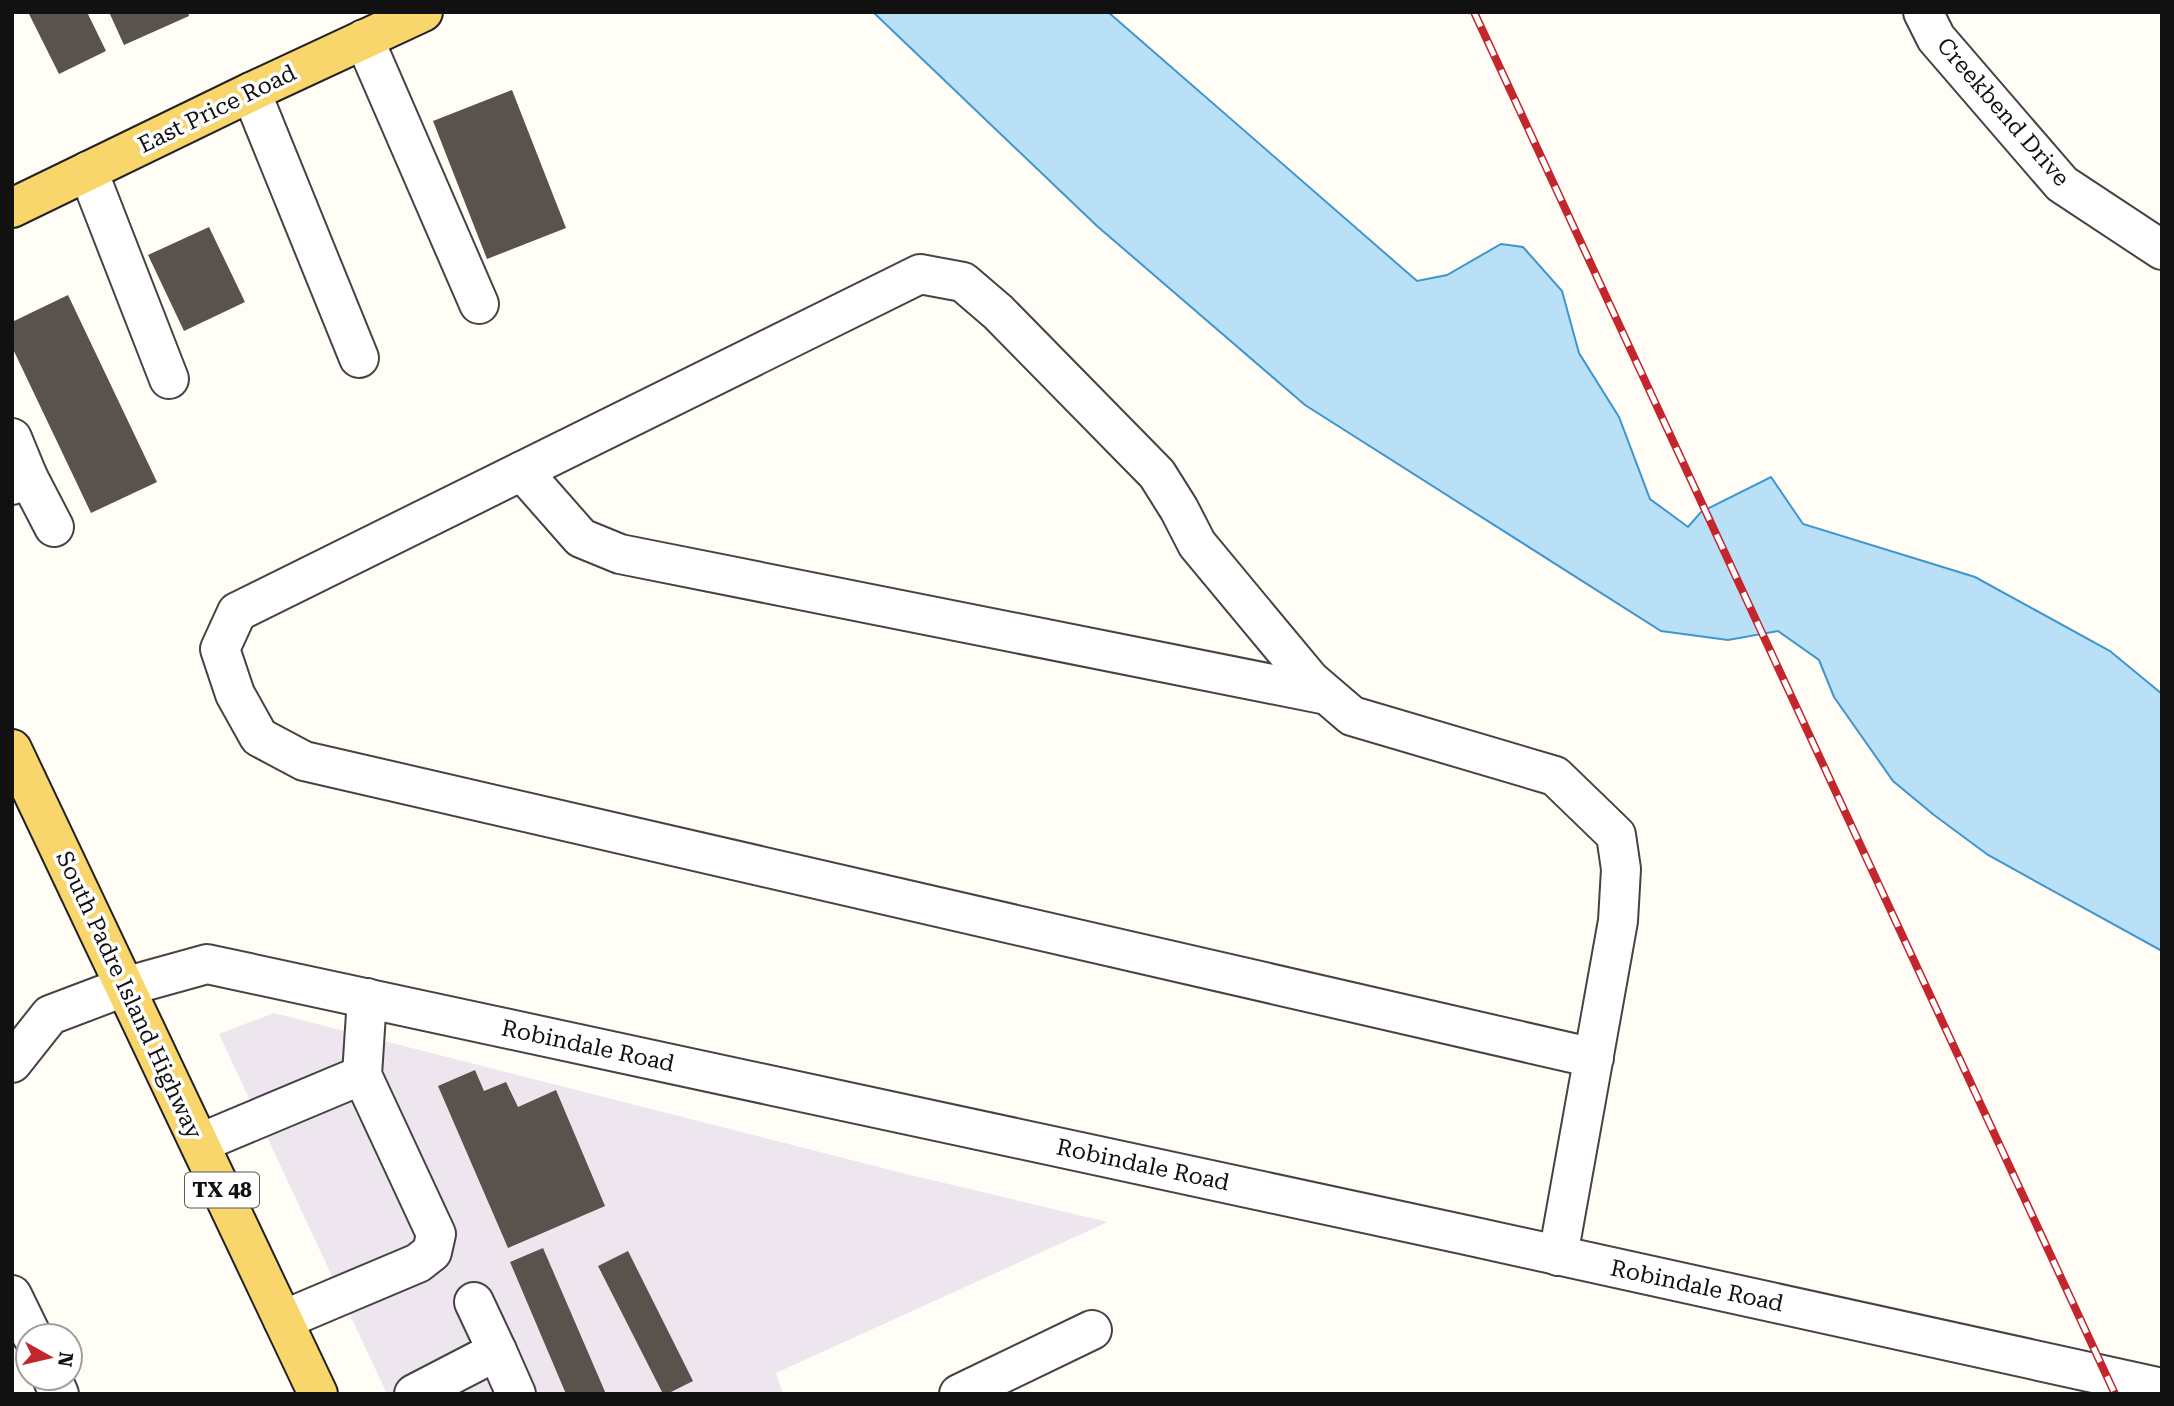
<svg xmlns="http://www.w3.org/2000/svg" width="2174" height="1406" font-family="'Roboto Serif',serif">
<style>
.industrial{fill:#eee6ef}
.water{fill:#b9e0f7;stroke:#3f96cf;stroke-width:2}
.building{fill:#5a524d}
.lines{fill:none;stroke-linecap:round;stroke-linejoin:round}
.minor-casing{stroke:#444;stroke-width:42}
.major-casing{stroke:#222;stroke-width:42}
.minor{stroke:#fff;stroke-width:38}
.major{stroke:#f9d66b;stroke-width:38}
.rail-casing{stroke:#c4262e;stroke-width:8}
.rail{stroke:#fff;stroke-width:5;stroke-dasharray:16;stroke-linecap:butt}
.labels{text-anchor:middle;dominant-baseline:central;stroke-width:7;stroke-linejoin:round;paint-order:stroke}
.shield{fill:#fff;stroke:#585858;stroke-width:2}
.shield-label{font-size:21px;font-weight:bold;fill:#111}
.street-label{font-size:23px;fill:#111;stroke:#fff}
</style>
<rect width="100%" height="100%" fill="#fffdf5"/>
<polygon class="industrial" points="274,1013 906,1174 1108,1222 776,1373 783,1394 387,1394 219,1034"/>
<polygon class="water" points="873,12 1108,12 1417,281 1447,275 1501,244 1523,247 1562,291 1579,353 1619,417 1650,499 1688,527 1701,512 1771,477 1803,524 1975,577 2110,651 2162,694 2162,951 1988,855 1934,815 1893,781 1834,697 1819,660 1778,631 1728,640 1661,631 1305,405 1097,226"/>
<g class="building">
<polygon points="28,12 87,12 106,51 59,74"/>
<polygon points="109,12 188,12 189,16 124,45"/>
<polygon points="512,90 566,228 487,259 433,121"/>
<polygon points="209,227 245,302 184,331 148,255"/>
<polygon points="68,295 157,482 91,513 12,347 12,322"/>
<polygon points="475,1070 484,1091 506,1082 518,1107 556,1090 605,1206 508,1248 438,1086"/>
<polygon points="543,1248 606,1394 566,1394 510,1262"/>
<polygon points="628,1251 693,1381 667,1394 663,1394 598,1266"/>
</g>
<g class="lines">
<g class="minor-casing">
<g id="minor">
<polyline points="1923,12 1936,38 2062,184 2162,250"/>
<polyline points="364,39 479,304"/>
<polyline points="251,92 359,358"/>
<polyline points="88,171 169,379"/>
<polyline points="12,438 28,477 12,485"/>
<polyline points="522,471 581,538 620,554 1327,695"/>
<polyline points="28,477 54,527"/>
<polyline points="12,1063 50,1015 124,987 207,964 1466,1235 2162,1388"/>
<polyline points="200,1143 362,1075"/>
<polyline points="1558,1256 1618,921 1621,869 1616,835 1555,776 1352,716 1310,680 1197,544 1179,509 1157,474 998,312 963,282 920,274 237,612 220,649 235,694 259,737 304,761 1594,1058"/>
<polyline points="12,1295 32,1336"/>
<polyline points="474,1302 497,1351"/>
<polyline points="283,1320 418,1263 432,1252 436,1234 362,1075 367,998"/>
<polyline points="52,1378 59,1394"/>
<polyline points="414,1394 497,1351 516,1394"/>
<polyline points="959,1394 1092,1330"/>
</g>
</g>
<g class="major-casing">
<g id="major">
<polyline points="12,208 251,92 423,12"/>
<polyline points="12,749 318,1394"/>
</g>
</g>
<use href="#minor" class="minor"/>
<use href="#major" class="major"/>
<g class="rail-casing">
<polyline id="rail" points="1474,12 2115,1394"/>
</g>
<use href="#rail" class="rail"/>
</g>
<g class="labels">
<rect class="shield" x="185" y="1172.5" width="74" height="35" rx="5"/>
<g class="shield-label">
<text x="222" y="1190">TX 48</text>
</g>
<g class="street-label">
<text transform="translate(217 109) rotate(-26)">East Price Road</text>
<text transform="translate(2003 112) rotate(49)">Creekbend Drive</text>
<text transform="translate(129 995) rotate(65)">South Padre Island Highway</text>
<text transform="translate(588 1046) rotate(12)">Robindale Road</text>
<text transform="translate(1143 1165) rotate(12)">Robindale Road</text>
<text transform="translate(1697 1286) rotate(12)">Robindale Road</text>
</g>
</g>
<rect width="2174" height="1406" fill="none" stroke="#111111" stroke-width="28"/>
<g transform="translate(49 1357) rotate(98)"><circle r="33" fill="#ffffff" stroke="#a0a0a0" stroke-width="2"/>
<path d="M0-5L12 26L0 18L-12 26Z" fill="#c4262e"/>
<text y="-10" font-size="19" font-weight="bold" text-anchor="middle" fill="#111111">N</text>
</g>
</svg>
